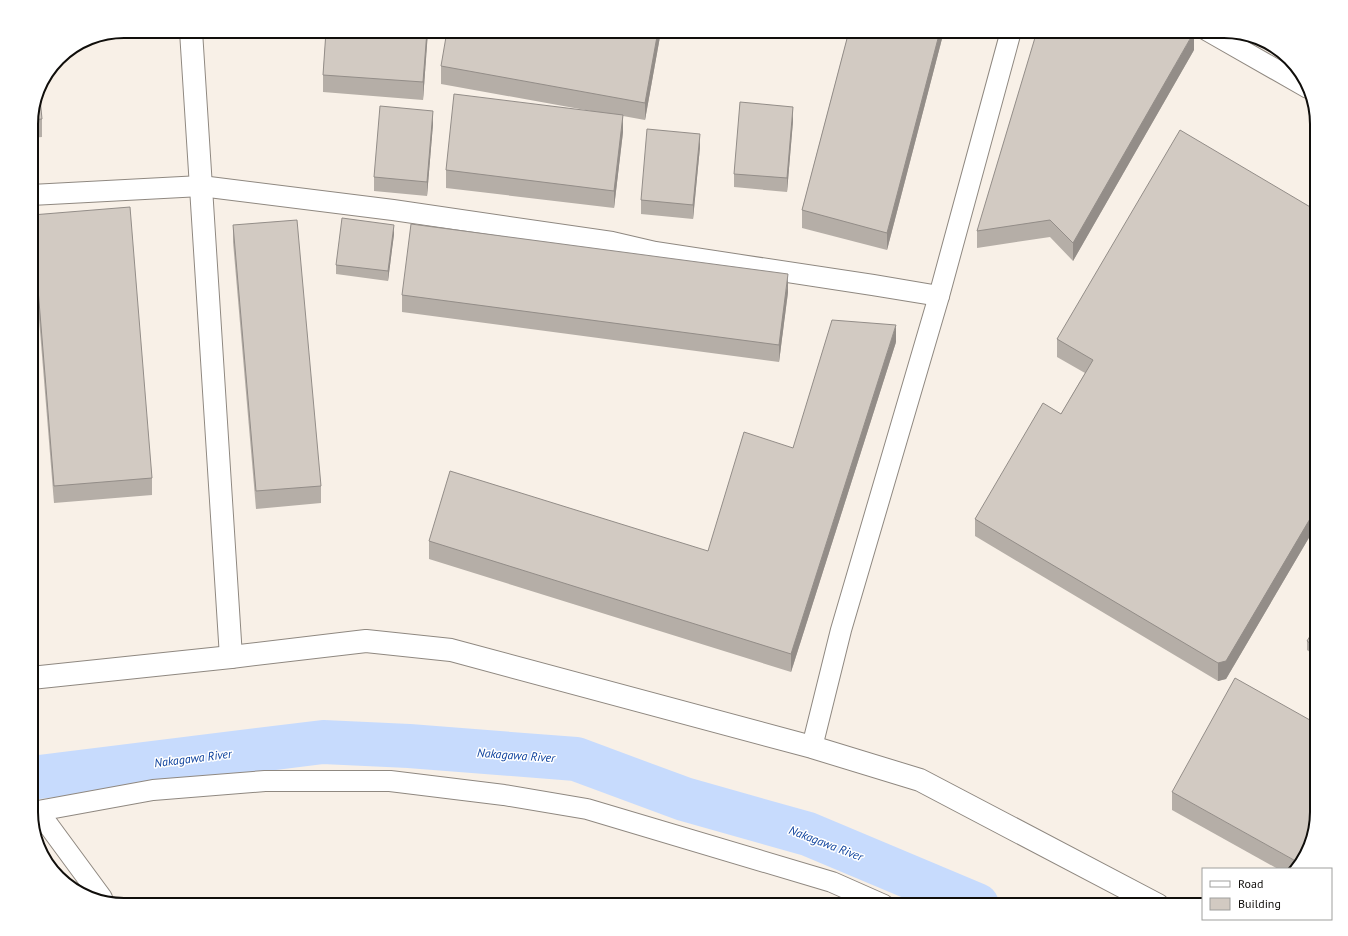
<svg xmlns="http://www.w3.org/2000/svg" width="1348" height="936" font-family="'PT Sans',sans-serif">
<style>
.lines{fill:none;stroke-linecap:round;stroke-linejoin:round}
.river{stroke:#c7dbfd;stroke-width:44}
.street-casing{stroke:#8f8880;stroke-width:22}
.secondary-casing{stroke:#8f8880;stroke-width:24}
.street{stroke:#fff;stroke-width:20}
.secondary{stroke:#fff;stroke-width:22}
.wall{fill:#b5aea7}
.shaded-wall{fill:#938d88}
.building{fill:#d2cac2;stroke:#938d88}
.labels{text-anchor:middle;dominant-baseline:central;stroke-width:3;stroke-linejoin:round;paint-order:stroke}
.water-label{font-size:12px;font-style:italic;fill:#0b409c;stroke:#fff}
.rim{fill:none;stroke:#100e0b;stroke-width:2}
</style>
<rect width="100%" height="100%" fill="#f8f0e7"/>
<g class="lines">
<polyline class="river" points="31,778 323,742 409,746 576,759 684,799 808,834 977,905"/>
<g class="street-casing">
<g id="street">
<polyline points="1208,31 1308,88"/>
<polyline points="31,195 201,186 393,210 612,242 655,252 873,285 939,296"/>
<polyline points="812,747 841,630 939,296 1011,31"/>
<polyline points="38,811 153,790 265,781 390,781 504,795 587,809 832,882 884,905"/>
<polyline points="31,812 38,811 102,898"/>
</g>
</g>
<g class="secondary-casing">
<g id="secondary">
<polyline points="191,31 231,657"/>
<polyline points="31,678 231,657 366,641 451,650 812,747 920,780 1158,905"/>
</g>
</g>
<use href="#street" class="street"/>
<use href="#secondary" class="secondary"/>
</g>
<g class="wall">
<polygon points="326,31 428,31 423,100 323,92 323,75"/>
<polygon points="661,31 645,120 623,116 623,132 614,208 446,188 446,170 591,111 441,84 441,66"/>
<polygon points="849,31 944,31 887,250 802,228 802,210"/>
<polygon points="1194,50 1073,261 1050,237 977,248 977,231"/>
<polygon points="31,118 42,119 42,137 31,138"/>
<polygon points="793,121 787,192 734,187 734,174"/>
<polygon points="433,124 427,196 374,191 374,177"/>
<polygon points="700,147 693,219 641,214 641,200"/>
<polygon points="1317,211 1317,524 1226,679 1218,681 975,536 975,519 1061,414 1085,373 1057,357 1057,339"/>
<polygon points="32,215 152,478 152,495 54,503 32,233"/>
<polygon points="233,225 321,486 321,503 256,509 233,242"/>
<polygon points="394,234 388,281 336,274 336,265"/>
<polygon points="788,292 779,362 402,312 402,295"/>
<polygon points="896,342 791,672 429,559 429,541 708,551 793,448"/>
<polygon points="1317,625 1317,657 1307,650 1307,641"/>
<polygon points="1172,792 1301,864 1295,869 1278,869 1172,810"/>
</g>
<g class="shaded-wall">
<polygon points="427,31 428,31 423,100 423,82"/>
<polygon points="658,31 661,31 645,120 645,103"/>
<polygon points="940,31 944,31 887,250 887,233"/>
<polygon points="1194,32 1194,50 1073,261 1073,243"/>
<polygon points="793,107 793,121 787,192 787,178"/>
<polygon points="433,111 433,124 427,196 427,182"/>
<polygon points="623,115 623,132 614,208 614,191"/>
<polygon points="700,134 700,147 693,219 693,205"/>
<polygon points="394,225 394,234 388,281 388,271"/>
<polygon points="788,274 788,292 779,362 779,345"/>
<polygon points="896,325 896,342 791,672 791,654"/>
<polygon points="1317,507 1317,524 1226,679 1218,681 1218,663"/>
</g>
<g class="building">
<polygon points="326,31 427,31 423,82 323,75"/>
<polygon points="447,31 658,31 645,103 441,66"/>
<polygon points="849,31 940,31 887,233 802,210"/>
<polygon points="1037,31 1191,31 1194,32 1073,243 1050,220 977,231"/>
<polygon points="39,88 42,119 31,120 31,118"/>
<polygon points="454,94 623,115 614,191 446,170"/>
<polygon points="740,102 793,107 787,178 734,174"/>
<polygon points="380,106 433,111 427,182 374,177"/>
<polygon points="647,129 700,134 693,205 641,200"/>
<polygon points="1180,130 1317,211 1317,507 1226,661 1218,663 975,519 1043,403 1061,414 1093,360 1057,339"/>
<polygon points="130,207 152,478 54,486 32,215"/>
<polygon points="342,218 394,225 388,271 336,265"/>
<polygon points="297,220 321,486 256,491 233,225"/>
<polygon points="411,224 788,274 779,345 402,295"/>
<polygon points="832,320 896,325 791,654 429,541 450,471 708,551 744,432 793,448"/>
<polygon points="1317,625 1317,648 1307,641"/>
<polygon points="1235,678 1317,724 1317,812 1301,864 1172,792"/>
</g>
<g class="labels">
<g class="water-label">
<text transform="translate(516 755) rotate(4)">Nakagawa River</text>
<text transform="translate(193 758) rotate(-7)">Nakagawa River</text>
<text transform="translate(826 843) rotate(21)">Nakagawa River</text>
</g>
</g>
<path d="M0 0H1348V936H0ZM124 38H1224A86 86 0 0 1 1310 124V812A86 86 0 0 1 1224 898H124A86 86 0 0 1 38 812V124A86 86 0 0 1 124 38Z" fill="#fff" fill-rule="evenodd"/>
<path class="rim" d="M124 38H1224A86 86 0 0 1 1310 124V812A86 86 0 0 1 1224 898H124A86 86 0 0 1 38 812V124A86 86 0 0 1 124 38Z"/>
<rect x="1202" y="868" width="130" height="52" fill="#ffffff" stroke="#9f9f9d"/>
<rect x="1210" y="881" width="20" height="6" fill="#ffffff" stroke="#9f9f9d"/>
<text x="1238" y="888" font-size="12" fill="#100e0b">Road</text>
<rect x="1210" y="898" width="20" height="12" fill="#d2cac2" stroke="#9f9f9d"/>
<text x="1238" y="908" font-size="12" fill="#100e0b">Building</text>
</svg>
